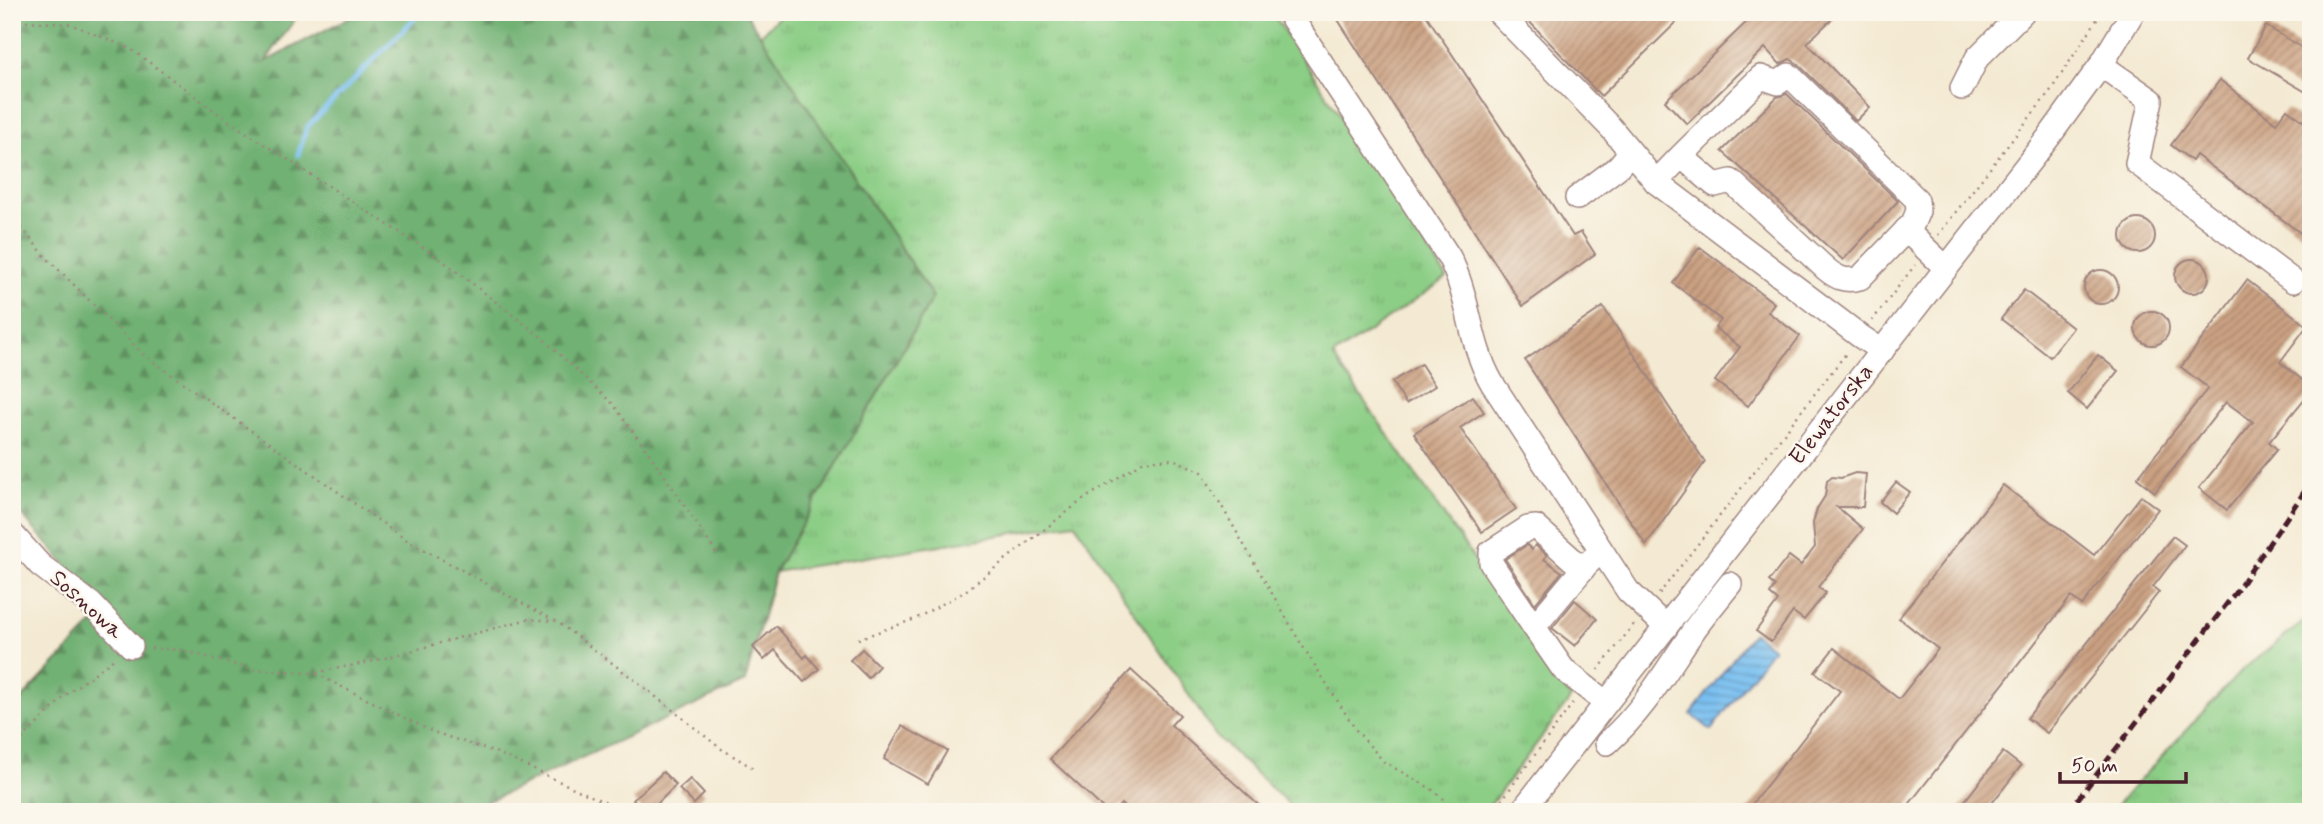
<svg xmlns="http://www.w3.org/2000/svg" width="2323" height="824" font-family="Mynerve,sans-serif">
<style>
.grass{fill:url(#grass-tufts);stroke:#6b7658;stroke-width:2}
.forest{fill:url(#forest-firs);stroke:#5e684f;stroke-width:2}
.water{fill:url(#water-rules);stroke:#616f8e;stroke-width:2}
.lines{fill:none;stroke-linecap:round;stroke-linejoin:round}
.stream{stroke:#78bff0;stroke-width:5}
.building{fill:url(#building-hatch)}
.minor-casing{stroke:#9f847f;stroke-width:26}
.path{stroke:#9f847f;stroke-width:2.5;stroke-dasharray:2 5;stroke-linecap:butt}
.minor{stroke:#fff;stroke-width:23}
.rail{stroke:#4a1f2b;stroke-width:5;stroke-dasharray:10 5;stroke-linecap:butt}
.labels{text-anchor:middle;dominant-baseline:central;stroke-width:5;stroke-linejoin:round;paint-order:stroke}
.street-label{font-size:23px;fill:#4a1f2b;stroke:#fbf7ec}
</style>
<defs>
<pattern id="grass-tufts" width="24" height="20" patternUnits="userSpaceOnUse" patternTransform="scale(1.75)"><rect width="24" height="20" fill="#8cce86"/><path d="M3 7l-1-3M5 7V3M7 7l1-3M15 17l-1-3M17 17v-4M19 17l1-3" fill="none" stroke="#7ab074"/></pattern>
<pattern id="forest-firs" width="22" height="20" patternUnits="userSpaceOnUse" patternTransform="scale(1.75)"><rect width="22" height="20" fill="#71b173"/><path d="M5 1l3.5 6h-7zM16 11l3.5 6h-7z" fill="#5f8f5f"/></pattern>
<pattern id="water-rules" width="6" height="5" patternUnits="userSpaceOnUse" patternTransform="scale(1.75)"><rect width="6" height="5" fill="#78bff0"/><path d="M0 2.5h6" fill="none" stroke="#649bc3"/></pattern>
<pattern id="building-hatch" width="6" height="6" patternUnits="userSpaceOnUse" patternTransform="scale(1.75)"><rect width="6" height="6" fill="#cba182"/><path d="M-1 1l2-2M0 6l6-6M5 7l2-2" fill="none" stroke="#a7836b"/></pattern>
</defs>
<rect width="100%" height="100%" fill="#fbf7ec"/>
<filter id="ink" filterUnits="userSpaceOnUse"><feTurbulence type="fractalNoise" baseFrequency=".0143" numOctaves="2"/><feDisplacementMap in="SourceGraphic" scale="14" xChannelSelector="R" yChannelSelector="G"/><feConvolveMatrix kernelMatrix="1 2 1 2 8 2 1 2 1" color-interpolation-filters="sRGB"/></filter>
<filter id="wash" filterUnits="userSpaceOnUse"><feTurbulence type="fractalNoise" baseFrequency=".00686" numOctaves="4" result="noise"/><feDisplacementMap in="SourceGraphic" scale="28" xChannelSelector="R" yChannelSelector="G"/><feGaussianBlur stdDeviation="1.57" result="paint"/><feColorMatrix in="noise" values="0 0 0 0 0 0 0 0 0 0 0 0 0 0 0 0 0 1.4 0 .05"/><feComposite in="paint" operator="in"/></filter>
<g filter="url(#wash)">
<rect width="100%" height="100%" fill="#f4ead3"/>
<g class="grass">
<polygon points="784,12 1272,12 1447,278 1333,356 1571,698 1485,812 1297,812 1216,736 1075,523 775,572 933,297 760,35"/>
<polygon points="2311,616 2311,812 2110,812 2242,670"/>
</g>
<polygon class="forest" points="12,12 300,12 265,62 359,12 745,12 933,297 775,572 745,682 465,812 12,812 12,709 106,610 12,504"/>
<polygon class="water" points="1753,633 1773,648 1711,730 1691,714"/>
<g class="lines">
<polyline class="stream" points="298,155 307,127 421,12"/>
</g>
<g id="blocks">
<g class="building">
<polygon points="1333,12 1424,12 1573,236 1581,232 1595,254 1523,306"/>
<polygon points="1520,12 1687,12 1601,96"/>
<polygon points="1757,12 1839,12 1807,43 1870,107 1856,121 1799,65 1790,59 1780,64 1765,48 1687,124 1665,101"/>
<polygon points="2266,26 2311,53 2311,95 2248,58"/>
<polygon points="2220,80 2276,123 2287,109 2311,127 2311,241 2196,155 2192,161 2171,145"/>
<polygon points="1787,94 1898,201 1843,260 1722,151 1777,97"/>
<circle cx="2138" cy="236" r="17"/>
<polygon points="1700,247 1774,303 1768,312 1800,336 1748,406 1715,381 1740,347 1715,328 1721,320 1673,283"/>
<circle cx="2192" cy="276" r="17"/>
<circle cx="2101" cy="287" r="17"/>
<polygon points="2247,280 2307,326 2280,362 2311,387 2311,391 2269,442 2277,449 2227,510 2199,488 2253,422 2226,402 2155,492 2137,478 2208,388 2181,367"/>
<polygon points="2024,290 2073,328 2050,357 2001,319"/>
<polygon points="1603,307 1705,462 1646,545 1525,360"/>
<circle cx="2152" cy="328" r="17"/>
<polygon points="2098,355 2118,371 2087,409 2068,393"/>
<polygon points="1421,364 1435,386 1406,404 1392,382"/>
<polygon points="1473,396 1484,412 1460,428 1516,509 1482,532 1414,433"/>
<polygon points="1855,473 1866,474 1863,507 1837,507 1863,529 1818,587 1826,593 1804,620 1793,612 1771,642 1756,631 1778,601 1770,594 1775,586 1769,581 1789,556 1801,565 1815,547 1813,523 1817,509 1825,496 1827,481 1832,477 1841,478"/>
<polygon points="1896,482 1910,492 1893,513 1880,502"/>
<polygon points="2003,485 2094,555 2141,496 2158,509 2082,605 2071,597 1903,812 1746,812 1840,691 1815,672 1834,648 1899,699 1938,649 1899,618"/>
<polygon points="2173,536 2185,545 2153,587 2159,592 2047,733 2027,718"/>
<polygon points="1527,545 1532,550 1535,545 1547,555 1544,559 1562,572 1535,604 1505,559"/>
<polygon points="1575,600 1597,619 1575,646 1552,628"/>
<polygon points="776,626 804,658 807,655 819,669 804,682 775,650 764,660 753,647"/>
<polygon points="862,649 879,666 868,678 850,660"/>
<polygon points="1131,670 1180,715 1171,725 1266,812 1129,812 1121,804 1114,812 1107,812 1050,759"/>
<polygon points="902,726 947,751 928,784 884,759"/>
<polygon points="2003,752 2021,766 1985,812 1956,812"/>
<polygon points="663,772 676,785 649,812 644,812 633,800"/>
<polygon points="690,779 704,794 694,804 679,789"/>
</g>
</g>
</g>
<g filter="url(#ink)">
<use href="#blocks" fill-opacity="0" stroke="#9f847f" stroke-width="2"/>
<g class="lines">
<g class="minor-casing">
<g id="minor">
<path d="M1288,12L1449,257C1470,297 1469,344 1492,383L1628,591L1666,627"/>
<polyline points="1498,12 1611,128 1656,182 1860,336 1882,351"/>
<polyline points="2101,65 2151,100 2137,163 2293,281"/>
<polyline points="1962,88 1977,58 2023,12"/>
<path d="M1656,182L1681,156L1715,185L1731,181L1826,269C1837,278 1845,282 1860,278L1913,223L1918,211L1917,200L1789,75L1778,83L1761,77L1681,156"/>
<polyline points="1577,198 1617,168 1630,153"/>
<polyline points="1906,230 1946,268"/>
<polyline points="12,534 40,565 91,604 131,646"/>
<polyline points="1601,551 1587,564 1534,627 1563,669 1606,703"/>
<polyline points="1534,627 1491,563 1491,552 1528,528 1536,527 1583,569"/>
<path d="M1607,743C1647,707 1666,670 1696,627C1707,612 1719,598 1730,584"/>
<polyline points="1521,812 2048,138 2101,65 2133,12"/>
</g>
</g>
<g class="path">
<polyline points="12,20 70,24 131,49 230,122 442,260 540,336 613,404 660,469 719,557"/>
<polyline points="12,217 46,257 145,356 405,539 553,620"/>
<polyline points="1938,235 2051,90 2102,12"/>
<polyline points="1872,321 1915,265"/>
<polyline points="1659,594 1848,351"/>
<polyline points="858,639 915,619 964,592 1081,501 1144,461 1173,459 1202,472 1300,642 1356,730 1384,762 1430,788 1460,812"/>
<polyline points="151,648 180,650 252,669 314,673 374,661 528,619 556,621 640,684 720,748 753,768"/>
<polyline points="1598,670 1635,623"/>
<polyline points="316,674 433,732 495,752 626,812"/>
<polyline points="12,749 69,692 114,659"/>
<polyline points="1493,812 1573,703"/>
</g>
<use href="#minor" class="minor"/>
<polyline class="rail" points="2068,812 2238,589 2311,482"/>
</g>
</g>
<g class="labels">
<g class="street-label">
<text transform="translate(1832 415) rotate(-52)">Elewatorska</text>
<text transform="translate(86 605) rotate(42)">Sosnowa</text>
</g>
</g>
<rect width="2323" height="824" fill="none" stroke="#fbf7ec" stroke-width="42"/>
<path d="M2060 772v10h126v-10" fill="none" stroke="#4a1f2b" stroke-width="3.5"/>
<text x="2071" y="772" font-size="21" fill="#4a1f2b" stroke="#fbf7ec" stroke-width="5" paint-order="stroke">50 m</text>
</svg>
